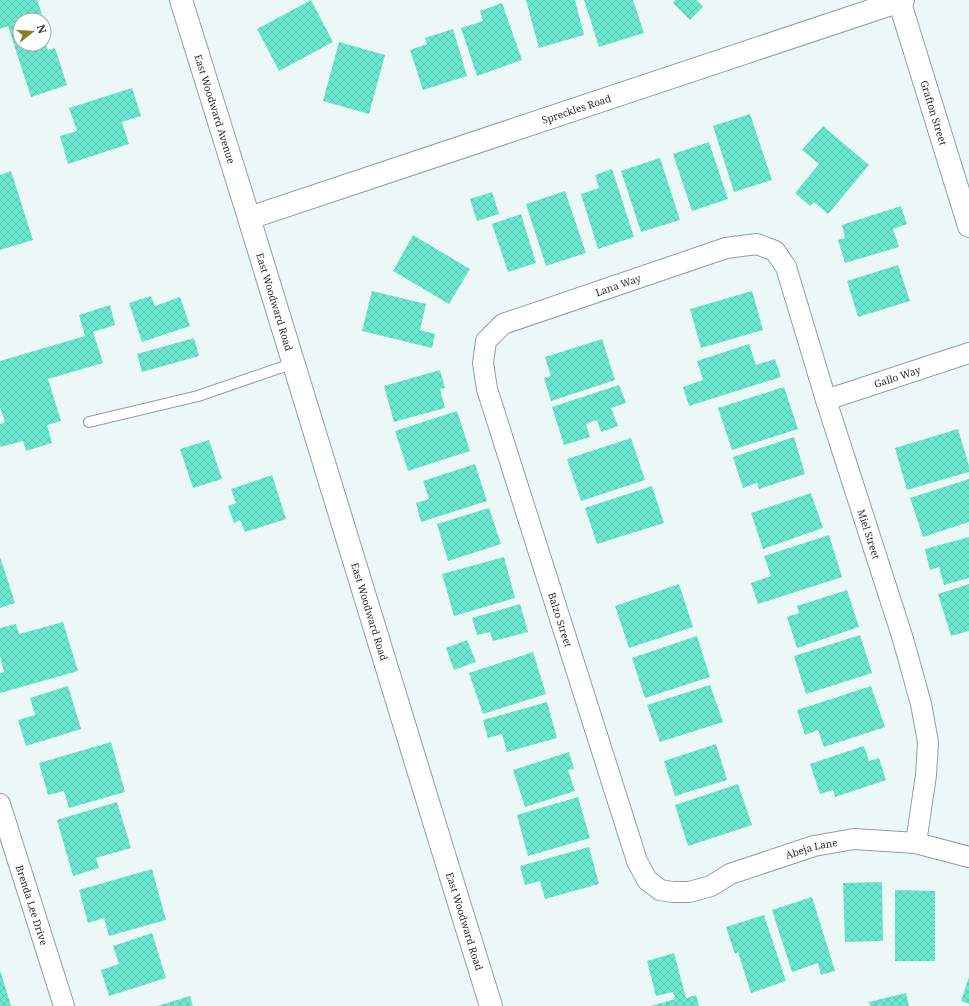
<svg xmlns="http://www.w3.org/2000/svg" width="969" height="1006" font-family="'Noto Serif',serif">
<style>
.building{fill:url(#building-cross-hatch)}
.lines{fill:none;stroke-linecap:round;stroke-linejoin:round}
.service-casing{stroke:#949e9e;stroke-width:12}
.minor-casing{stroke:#949e9e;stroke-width:22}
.tertiary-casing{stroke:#949e9e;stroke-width:24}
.service{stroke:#fff;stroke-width:10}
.minor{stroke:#fff;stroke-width:20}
.tertiary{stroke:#fff;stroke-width:22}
.labels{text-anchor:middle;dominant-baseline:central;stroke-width:3;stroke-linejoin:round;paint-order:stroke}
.street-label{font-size:10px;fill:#292d2d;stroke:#fff}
</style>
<defs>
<pattern id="building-cross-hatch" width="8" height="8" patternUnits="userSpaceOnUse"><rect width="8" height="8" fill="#6be6cf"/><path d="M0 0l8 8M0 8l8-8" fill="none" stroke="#5dc6b2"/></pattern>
</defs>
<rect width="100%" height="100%" fill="#ecf7f7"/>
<g class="building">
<polygon points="0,0 37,0 42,14 36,16 38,20 20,20 20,44 44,44 44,40 48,50 55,48 67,85 31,97 8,26 0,29"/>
<polygon points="311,0 333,42 279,71 257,29"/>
<polygon points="526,0 575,0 584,35 539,48"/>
<polygon points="584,0 633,0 644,33 599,47"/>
<polygon points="675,0 696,0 703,7 690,20 673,3"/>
<polygon points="502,3 522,60 477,76 461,28 483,21 480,11"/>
<polygon points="453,29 467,76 423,90 410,50 427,44 425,38"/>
<polygon points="339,42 385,55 369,114 323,101"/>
<polygon points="132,88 141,116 122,122 129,144 68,164 60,136 77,131 69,108"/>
<polygon points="750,114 772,180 734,192 713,126"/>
<polygon points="823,126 869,165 828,214 814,202 810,206 795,193 819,164 802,150"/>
<polygon points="709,142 728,199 692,211 673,154"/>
<polygon points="660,158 680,220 641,232 621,171"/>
<polygon points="612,169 634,237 598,249 581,194 599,188 595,175"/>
<polygon points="11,171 33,240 0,250 0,175"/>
<polygon points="565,191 586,253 546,266 526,204"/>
<polygon points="492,192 499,214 477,221 470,199"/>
<polygon points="901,206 907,224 893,229 899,247 845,263 838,240 845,238 842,225"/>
<polygon points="521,214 536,263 508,272 492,224"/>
<polygon points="413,235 470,269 449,304 393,271"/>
<polygon points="898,265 910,301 858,317 847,281"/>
<polygon points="372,291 426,304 420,330 435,334 432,348 362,331"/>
<polygon points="752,291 763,330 701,348 690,309"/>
<polygon points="151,296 155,306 180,297 190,326 142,342 129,303"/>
<polygon points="110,305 115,325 93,332 103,363 48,379 61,421 47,425 52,443 26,451 23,441 0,447 0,424 5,422 0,407 0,361 85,336 79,315"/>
<polygon points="194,338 199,356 142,372 137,354"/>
<polygon points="602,339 615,380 551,401 544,378 551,376 545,357"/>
<polygon points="749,344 756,365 775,359 781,377 689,406 683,387 703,380 697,361"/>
<polygon points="440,370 445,388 440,389 445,408 394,422 384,386"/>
<polygon points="619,385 626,403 611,408 618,426 601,432 597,420 586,424 590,437 564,445 552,407"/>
<polygon points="784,387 798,429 732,450 718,408"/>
<polygon points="457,411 470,451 408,471 395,431"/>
<polygon points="958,429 969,466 969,472 907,490 895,448"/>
<polygon points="794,437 805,474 759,489 757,483 743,488 733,457"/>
<polygon points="631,438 645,480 581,501 567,459"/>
<polygon points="209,440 222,479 193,488 180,449"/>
<polygon points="475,464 487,501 421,522 416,503 429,499 423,481"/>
<polygon points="272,475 286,519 245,532 240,520 234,523 228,506 236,503 231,489"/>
<polygon points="969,479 969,522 923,537 910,498"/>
<polygon points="652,486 664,523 597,544 585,508"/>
<polygon points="811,493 823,528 763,549 751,513"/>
<polygon points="489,508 501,544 448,561 437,524"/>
<polygon points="829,535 842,577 758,604 751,583 771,576 764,556"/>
<polygon points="969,537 969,578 944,585 939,567 930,570 925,549"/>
<polygon points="0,557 15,603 0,608"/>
<polygon points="504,557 515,598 454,616 442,574"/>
<polygon points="679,584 693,627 629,648 615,606"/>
<polygon points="969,584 969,631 951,636 938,594"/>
<polygon points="847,590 859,627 797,648 787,617 799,613 797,606"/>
<polygon points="520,604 528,632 493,641 490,632 477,635 472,618"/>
<polygon points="63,622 78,671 0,693 0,673 4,672 0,656 0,628 16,624 19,634"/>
<polygon points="860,635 872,673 806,694 794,656"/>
<polygon points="697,636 710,677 645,698 632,658"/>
<polygon points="467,640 476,662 454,670 446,648"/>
<polygon points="533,652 546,694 483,714 469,673"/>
<polygon points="710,685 723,722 660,742 647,705"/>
<polygon points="68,686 81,729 26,746 18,720 35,715 30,698"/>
<polygon points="871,686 885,727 824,747 818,730 805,735 797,710"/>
<polygon points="547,702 557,738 507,752 502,734 488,738 483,720"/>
<polygon points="111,742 125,792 69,808 64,791 48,795 39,763"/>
<polygon points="716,744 727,780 675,796 664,761"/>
<polygon points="864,746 869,761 879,758 886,780 835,797 833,790 820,794 810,764"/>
<polygon points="569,752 574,769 568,770 575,791 525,807 513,770"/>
<polygon points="738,784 752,825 688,846 675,805"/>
<polygon points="578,797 590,838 528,856 517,815"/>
<polygon points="117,802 131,848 96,858 99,868 73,876 57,820"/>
<polygon points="589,847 599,884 545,899 540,881 525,885 520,866"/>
<polygon points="152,869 166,920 109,936 104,918 88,923 79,890"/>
<polygon points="882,882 883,941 845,942 843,883"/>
<polygon points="895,890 935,891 935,961 895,961"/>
<polygon points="812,897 835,971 821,975 818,963 792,972 772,910"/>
<polygon points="764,915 786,981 751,993 738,952 735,954 726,927"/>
<polygon points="152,933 166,978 109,996 101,970 119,964 113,946"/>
<polygon points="674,953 686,998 696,995 699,1006 651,1006 675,999 673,992 656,996 647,961"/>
<polygon points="0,970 11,1006 0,1006"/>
<polygon points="969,977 969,1004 961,1001"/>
<polygon points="906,993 909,1006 870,1006 869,1002"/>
<polygon points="190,996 193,1006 157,1006"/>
</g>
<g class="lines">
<g class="service-casing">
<polyline id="service" points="89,422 198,396 294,363"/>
</g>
<g class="minor-casing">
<g id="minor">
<path id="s1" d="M826,400L969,353"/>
<path id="s2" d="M0,804L64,1006"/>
<path id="s3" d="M916,843L926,775L928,742L921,704L903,639L826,400L786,267L775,251L757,244L726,248L503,324L486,341L483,363L487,389L637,861L647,880L660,890L673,892H689L711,886L730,874L814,846L854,839L916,843L969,857"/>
</g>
</g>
<g class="tertiary-casing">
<g id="tertiary">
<path id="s4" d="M181,0L249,218L455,890L491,1006"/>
<path id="s5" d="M899,0L969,226"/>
<path id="s6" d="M249,218L903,0"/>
</g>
</g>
<use href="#service" class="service"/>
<use href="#minor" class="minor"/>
<use href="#tertiary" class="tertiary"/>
</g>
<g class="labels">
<g class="street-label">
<text stroke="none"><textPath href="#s4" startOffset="114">East Woodward Avenue</textPath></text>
<text stroke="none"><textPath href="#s6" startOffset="345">Spreckles Road</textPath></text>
<text stroke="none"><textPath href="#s5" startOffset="118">Grafton Street</textPath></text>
<text transform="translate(618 285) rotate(-19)">Lana Way</text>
<text stroke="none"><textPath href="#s4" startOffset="316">East Woodward Road</textPath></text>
<text stroke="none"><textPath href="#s1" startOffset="75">Gallo Way</textPath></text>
<text transform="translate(869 534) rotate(72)">Miel Street</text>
<text stroke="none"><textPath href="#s4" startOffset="640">East Woodward Road</textPath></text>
<text stroke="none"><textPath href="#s3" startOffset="1218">Balzo Street</textPath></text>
<text stroke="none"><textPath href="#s3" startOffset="1669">Abeja Lane</textPath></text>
<text stroke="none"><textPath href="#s2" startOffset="106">Brenda Lee Drive</textPath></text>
<text stroke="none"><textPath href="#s4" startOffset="964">East Woodward Road</textPath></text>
</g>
</g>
<g transform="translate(32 32) rotate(73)"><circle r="19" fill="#ffffff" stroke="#a9abab"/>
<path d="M0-3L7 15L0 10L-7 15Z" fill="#897f26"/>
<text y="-6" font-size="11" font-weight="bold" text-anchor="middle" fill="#292d2d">N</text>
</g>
</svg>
